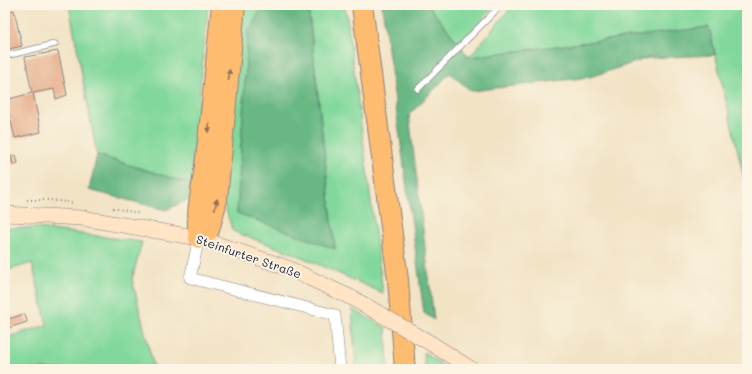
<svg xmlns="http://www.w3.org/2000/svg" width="752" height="374" font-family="Mali,sans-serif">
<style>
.green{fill:#82d89c;stroke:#527d6c}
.forest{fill:#69b884;stroke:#466d60}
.building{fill:#e4a883}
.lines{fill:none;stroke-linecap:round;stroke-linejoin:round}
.lane-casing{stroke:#8a8280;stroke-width:7}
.street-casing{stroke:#8a8280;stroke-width:12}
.secondary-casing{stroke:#8a8280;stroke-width:16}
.highway-casing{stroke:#8a8280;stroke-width:22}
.path{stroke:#8a8280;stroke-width:2;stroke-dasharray:1 3;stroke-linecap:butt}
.lane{stroke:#fff;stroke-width:5.5}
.street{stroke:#fff;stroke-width:11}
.secondary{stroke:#ffe4c6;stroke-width:15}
.highway{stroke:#febc70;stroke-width:20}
.secondary-bridge-casing{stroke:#8a8280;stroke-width:16;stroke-linecap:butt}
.secondary-bridge{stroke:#ffe4c6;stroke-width:15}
.oneway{fill:#906f56}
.labels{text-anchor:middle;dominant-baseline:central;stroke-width:4;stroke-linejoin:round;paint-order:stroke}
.street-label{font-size:12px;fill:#22223b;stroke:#fcf5e5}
</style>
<rect width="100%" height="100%" fill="#fcf5e5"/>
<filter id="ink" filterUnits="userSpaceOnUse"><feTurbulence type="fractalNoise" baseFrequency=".025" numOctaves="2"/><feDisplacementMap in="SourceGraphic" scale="8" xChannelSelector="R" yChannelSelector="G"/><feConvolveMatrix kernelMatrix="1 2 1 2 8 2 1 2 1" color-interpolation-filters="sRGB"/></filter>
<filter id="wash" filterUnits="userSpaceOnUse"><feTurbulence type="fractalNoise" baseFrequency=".012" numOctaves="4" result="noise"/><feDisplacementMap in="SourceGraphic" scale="16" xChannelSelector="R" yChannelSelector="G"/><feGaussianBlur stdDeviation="0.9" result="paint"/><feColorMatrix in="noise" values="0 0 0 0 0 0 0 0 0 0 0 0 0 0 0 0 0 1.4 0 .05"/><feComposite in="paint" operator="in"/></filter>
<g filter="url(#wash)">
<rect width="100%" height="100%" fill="#f2e3c5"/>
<g class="green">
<polygon points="69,5 208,5 191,184 97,155"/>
<polygon points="242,5 264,5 248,32 237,213 335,248 308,5 344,5 347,17 383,293 297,255 233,231 223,202"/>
<polygon points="428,5 495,5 460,45"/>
<polygon points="513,5 747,5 747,191 709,27 469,57"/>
<polygon points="5,228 37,228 142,242 132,279 154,369 14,369 5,357 5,338 47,325 32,263 5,271"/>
<polygon points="352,309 386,328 388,369 356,369"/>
<polygon points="424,352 448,369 425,369"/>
</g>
<g class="forest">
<polygon points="264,5 308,5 335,249 237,213 248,32"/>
<polygon points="382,5 428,5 469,57 709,27 715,55 648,58 590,77 471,91 450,73 409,115 434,320 424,313"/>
<polygon points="97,155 191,184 190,199 166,210 89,190"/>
</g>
<g id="blocks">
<g class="building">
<polygon points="14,10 22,46 5,50 5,12"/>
<polygon points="58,51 67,95 56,99 54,89 33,93 41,132 15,138 9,113 5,114 5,100 32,93 25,57"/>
<polygon points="16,155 18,163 13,165 11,156"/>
<polygon points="25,314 27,322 5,329 5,320"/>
</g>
</g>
</g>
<g filter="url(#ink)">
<use href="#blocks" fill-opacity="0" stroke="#8a8280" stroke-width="1"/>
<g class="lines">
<g class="lane-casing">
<g id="lane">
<polyline points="5,56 55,44"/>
<polyline points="418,89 501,5"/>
</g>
</g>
<g class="street-casing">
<g id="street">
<polyline points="199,238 190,278 335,315 340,369"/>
<polyline points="5,368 5,369"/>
</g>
</g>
<g class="secondary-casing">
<g id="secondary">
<polyline points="5,214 82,218 199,238 288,268 354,299"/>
<polyline points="432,344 471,369"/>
</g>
</g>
<g class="highway-casing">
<g id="highway">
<path d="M222,5C216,58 212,112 205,166C202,190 195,213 199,238L209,230L217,200L235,5"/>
<polyline points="362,5 398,280 405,369"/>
</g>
</g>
<g class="path">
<polyline points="27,200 51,200 74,203"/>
<polyline points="113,208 138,213"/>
<polyline points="483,365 489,369"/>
</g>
<use href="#lane" class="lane"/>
<use href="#street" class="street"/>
<use href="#secondary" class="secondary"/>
<use href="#highway" class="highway"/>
<g class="secondary-bridge-casing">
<polyline id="secondary-bridge" points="354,299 432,344"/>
</g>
<use href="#secondary-bridge" class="secondary-bridge"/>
</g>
<defs><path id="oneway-solid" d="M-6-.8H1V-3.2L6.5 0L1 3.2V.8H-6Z"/></defs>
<g class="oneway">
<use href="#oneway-solid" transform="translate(229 75) rotate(-85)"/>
<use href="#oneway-solid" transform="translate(209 127) rotate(96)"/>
<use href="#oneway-solid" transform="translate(216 204) rotate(-77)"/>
</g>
</g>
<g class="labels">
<g class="street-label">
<text transform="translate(249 256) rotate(19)">Steinfurter Straße</text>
</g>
</g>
<rect width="752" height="374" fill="none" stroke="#fcf5e5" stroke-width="20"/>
</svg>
